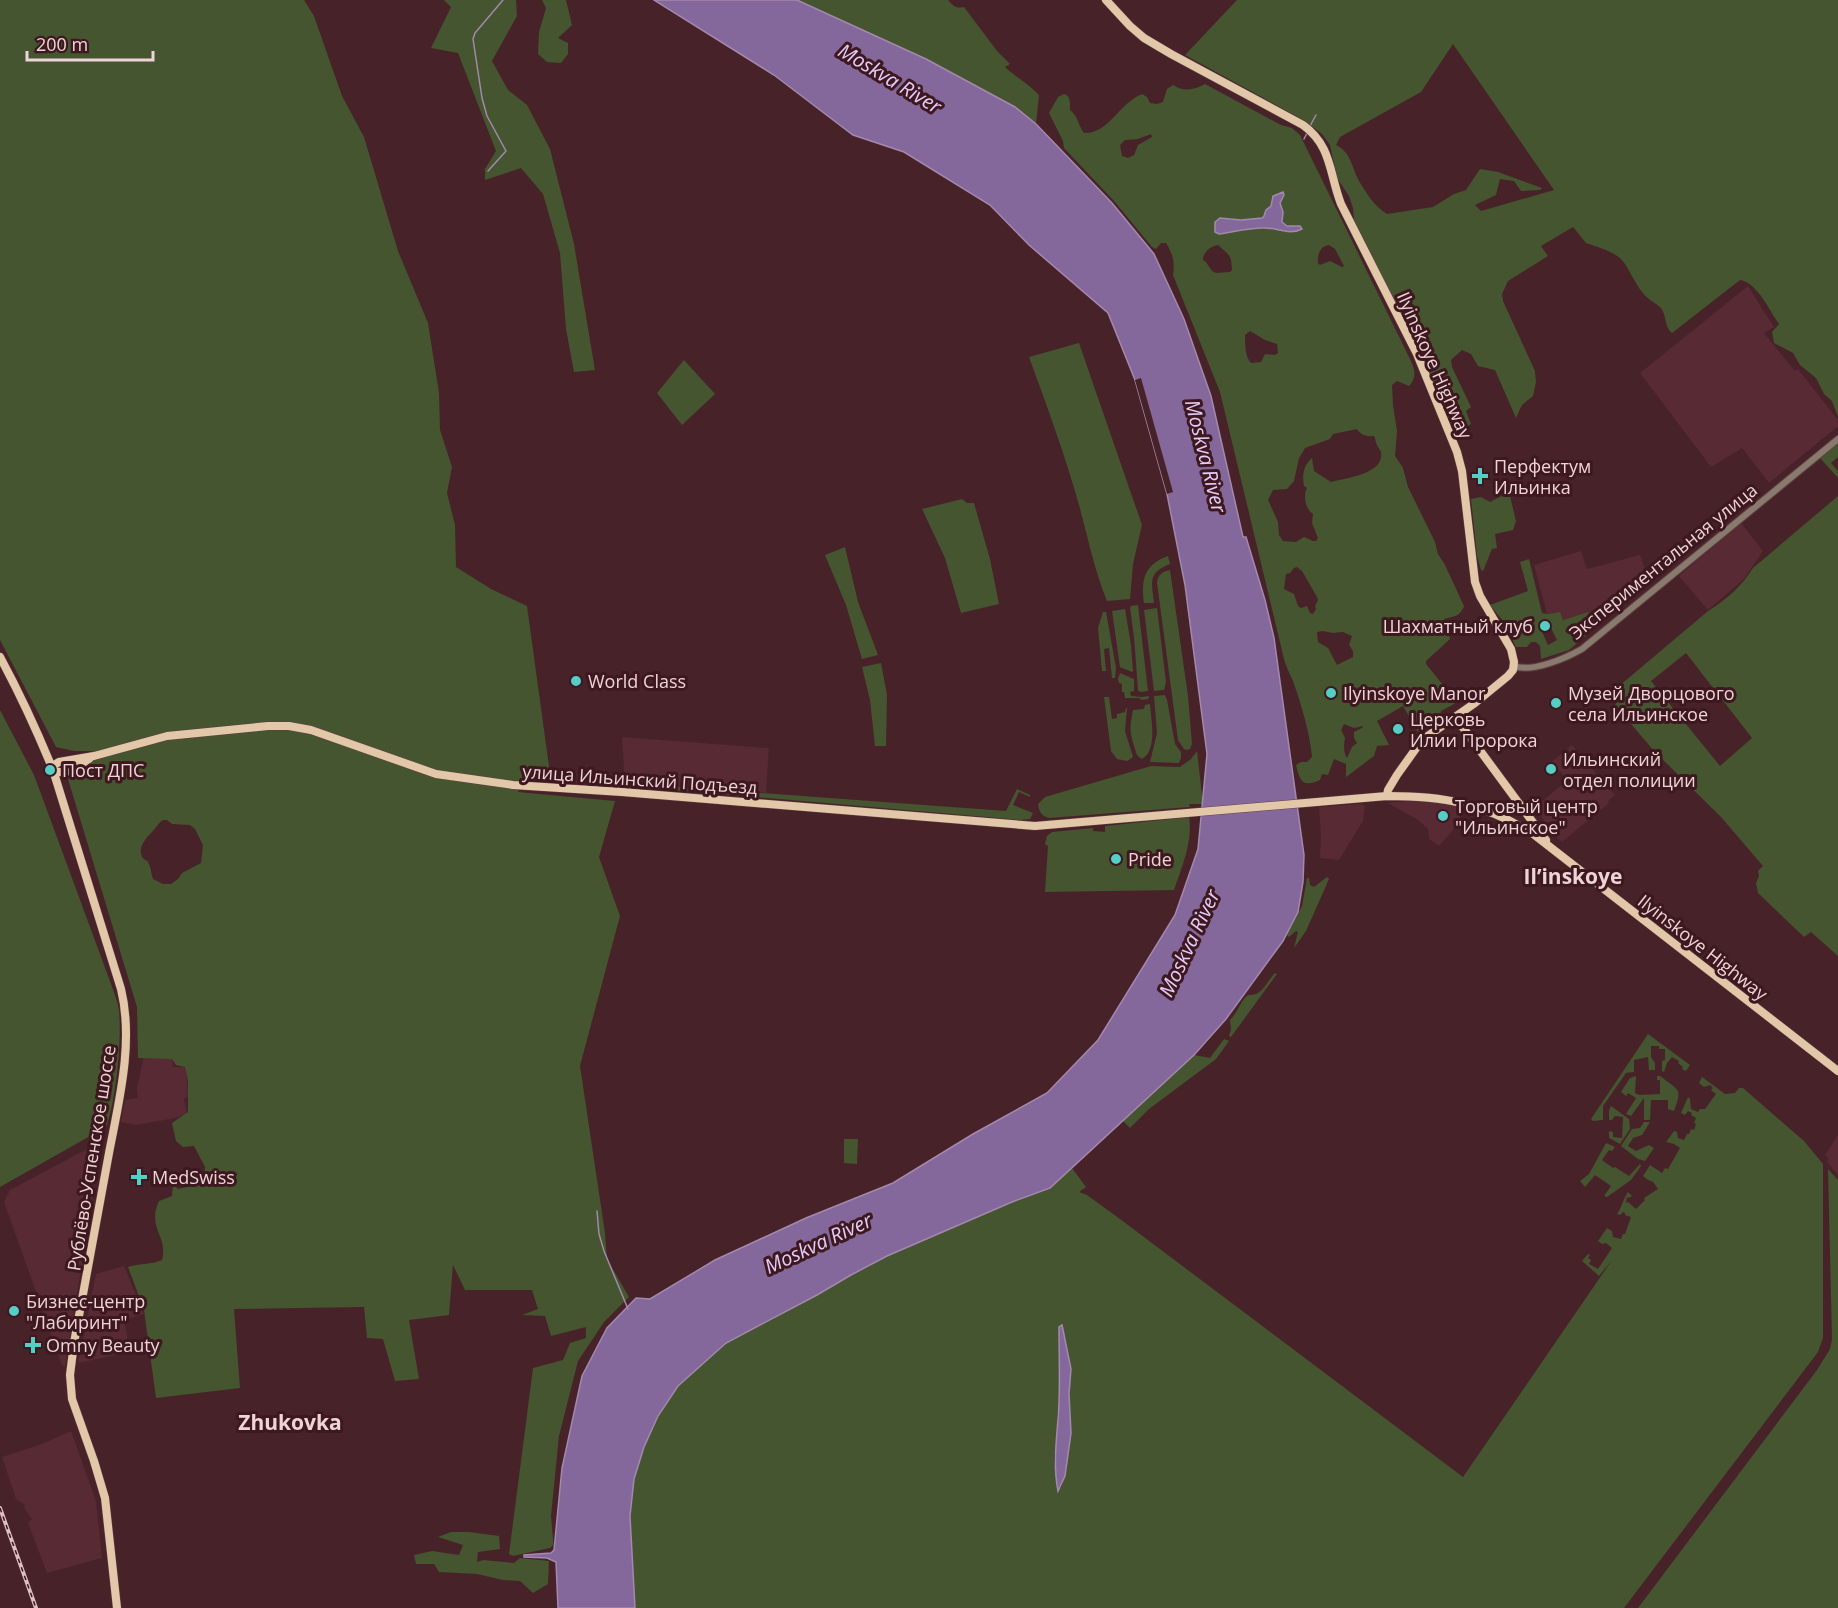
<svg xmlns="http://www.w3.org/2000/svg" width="1838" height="1608" font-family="'Open Sans',sans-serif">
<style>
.built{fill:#582a33}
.green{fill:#44552f;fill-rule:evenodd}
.water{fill:#84689b;stroke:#a488ad;stroke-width:1.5}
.pier{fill:#482229}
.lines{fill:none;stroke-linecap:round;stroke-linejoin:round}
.stream{stroke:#a488ad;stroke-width:1.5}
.minor-casing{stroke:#633e45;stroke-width:8}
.major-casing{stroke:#633e45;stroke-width:9}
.minor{stroke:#887b6d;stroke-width:6}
.major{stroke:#e2c7a9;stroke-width:8}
.rail-casing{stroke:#dbc0c3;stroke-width:4}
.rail{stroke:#3d181f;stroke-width:1.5;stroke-dasharray:4.5;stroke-linecap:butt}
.poi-dot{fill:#55cec5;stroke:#3d181f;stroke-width:2}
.labels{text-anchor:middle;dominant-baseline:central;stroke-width:6;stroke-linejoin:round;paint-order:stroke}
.street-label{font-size:18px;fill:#eed4d7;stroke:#3d181f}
.poi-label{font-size:18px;fill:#eed4d7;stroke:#3d181f;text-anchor:start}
.water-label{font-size:20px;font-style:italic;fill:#e4ccfa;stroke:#3d181f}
.quarter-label{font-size:21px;font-weight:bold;fill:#eed4d7;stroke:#3d181f}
</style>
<rect width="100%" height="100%" fill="#482229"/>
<g class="built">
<polygon points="1748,286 1774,327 1764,333 1795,371 1798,369 1838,420 1838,426 1769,483 1742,448 1711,467 1640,373"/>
<polygon points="1741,523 1763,551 1744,579 1708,610 1679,576"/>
<polygon points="1581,551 1587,569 1640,555 1650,583 1596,627 1588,612 1562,620 1560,612 1547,614 1534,565"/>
<polygon points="622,737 769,748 766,793 625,783"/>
<polygon points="1572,745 1615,795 1608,801 1609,803 1562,842 1543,821 1544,820 1534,808 1565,782 1564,776 1552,762"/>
<polygon points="1419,800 1465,808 1453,830 1439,846 1429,839 1428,829 1418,820 1388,803"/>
<polygon points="1361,804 1365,806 1363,821 1339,860 1320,858 1321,838 1319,807"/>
<polygon points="144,1056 172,1056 173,1067 186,1067 188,1096 184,1099 187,1115 170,1119 136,1125 121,1122 125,1100 138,1098 137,1088"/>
<polygon points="1838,1135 1838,1175 1827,1162 1829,1159 1825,1155"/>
<polygon points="102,1141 65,1366 62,1365 4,1202 10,1190"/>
<polygon points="124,1266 144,1314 124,1320 130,1352 78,1363 96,1274"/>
<polygon points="71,1431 96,1501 102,1558 47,1573 28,1523 32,1519 24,1508 25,1505 16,1499 2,1457 42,1444"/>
</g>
<g class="green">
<path d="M0,0H304L314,16L342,96L364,137L398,251L428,323L439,393L440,430L452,467L447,493L455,525L456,567L491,589L527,606L551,781L521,780L518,792L615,801L599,857L620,916L580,1066L605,1233L607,1259L629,1297L604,1322L578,1361L559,1436L551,1516L553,1538V1545L550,1548L513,1556L509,1554L533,1368L563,1360L570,1343L586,1338V1327L551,1336L545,1316L522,1315L538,1309L532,1290H465L453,1265L449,1315L409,1320L419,1379L395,1381L383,1339L367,1338L364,1307L234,1309L240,1388L156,1398L144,1310L128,1267C140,1263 151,1265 162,1260C167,1240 155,1234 155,1216C155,1211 157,1206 159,1201L172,1196L173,1184L178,1189L191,1186L204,1178L205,1167L194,1146L183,1147L176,1141L172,1123L188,1112V1081L185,1067L176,1065L172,1059L138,1058L137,1007L68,779L75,770L95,759L92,751H74L56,747L0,640ZM163,820H167L172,824L190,825L195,829L203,845L201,863L182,873L178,879L171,884H163L153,879C151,874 151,868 149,864C147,858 145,862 142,857C138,848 144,841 149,835C155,830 157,824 163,820Z"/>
<polygon points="444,0 516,0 517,16 492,61 508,90 527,105 550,149 574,244 595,370 574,372 566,329 560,253 543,194 521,168 485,180 485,169 496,151 458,53 431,48 451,7"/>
<polygon points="542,0 566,0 572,25 558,38 568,43 568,54 561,63 547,62 538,54 539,32 546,8"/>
<path d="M797,0H948C953,6 956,9 964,7L997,51L1010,64L1005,67C1017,78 1027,83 1039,95L1036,124L1015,107L926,59Z"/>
<path d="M1237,0H1838V417L1832,401L1824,394L1816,378L1800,365L1793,353L1774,343L1772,332L1779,324C1770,312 1757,282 1740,280L1672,333C1664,327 1667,316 1661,308C1656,303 1648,300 1643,293C1635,284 1627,264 1620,258C1610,250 1597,247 1586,243L1573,227L1541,246L1548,256L1508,281L1502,294L1503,301L1535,371L1536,382L1533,396L1522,405L1516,418L1495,370L1478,366L1471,354L1462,350L1451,360L1452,367L1471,407L1466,411L1471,424L1466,427L1465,430L1459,433L1457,432L1455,433L1419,350L1354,220L1353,208L1349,196L1337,178L1330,145L1322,134L1305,121L1185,55ZM1453,44L1554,190L1481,211L1475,205L1496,195L1500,179L1514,181L1521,191L1540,190L1542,188L1498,172L1480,169L1466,190L1454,194L1433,207L1387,214C1375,207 1366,193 1359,181C1352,168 1351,152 1336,145L1340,137L1421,92Z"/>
<path d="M1205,84L1281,125L1292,128L1300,135L1411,361C1415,371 1417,377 1409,386L1397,381L1392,385L1393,405L1397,431L1395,456L1403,468L1408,487L1435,542L1438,554L1445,565L1464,606C1460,617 1454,616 1444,619L1450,639L1426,661V664L1456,701L1454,704L1441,711L1440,719L1418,732L1403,706L1377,721L1389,745L1377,746L1374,756L1346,777V764L1334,759L1328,775L1322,774L1320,780C1302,788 1300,781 1296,765L1301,762H1307L1312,757C1310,734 1301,703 1293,681C1290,674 1286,667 1284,659L1220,392L1173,275C1175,261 1173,255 1166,243H1161L1156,249L1152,247L1114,201L1064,148L1063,141L1049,113L1058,97L1064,94C1071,96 1070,104 1070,110C1078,116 1078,125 1084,133C1109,134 1119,103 1142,94L1147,97L1150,103L1157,104L1163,102L1167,89L1173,85C1184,92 1194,90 1205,84ZM1151,134L1152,137L1138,145L1134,155L1128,158L1122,156L1120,145L1125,140L1138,139ZM1283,197L1280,203L1283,212L1282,218L1284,225L1291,227L1297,225L1289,232L1264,227L1219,234L1227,218C1234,220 1256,221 1262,217C1266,215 1268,209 1271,206L1272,199ZM1218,245C1230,256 1231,254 1232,270L1230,272C1213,273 1215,276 1206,262L1203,260C1203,252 1211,246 1218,245ZM1329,245L1335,249L1344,266L1342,267L1330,261L1320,265L1318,263C1317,255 1320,246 1329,245ZM1250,331L1265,340L1277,344L1278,353L1275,355L1265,354L1261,362L1251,363C1245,357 1245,344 1245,335ZM1357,429C1360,435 1367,437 1374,436C1376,439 1375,442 1377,445C1378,448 1381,450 1381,453C1384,474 1346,478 1331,482L1314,471L1312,458C1303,466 1302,475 1304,486L1307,488C1303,495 1305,509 1313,514L1312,523L1318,538L1316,541H1313L1304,537L1296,542L1283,541L1279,535L1278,522L1268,500L1273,490L1287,489L1294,481L1299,458L1305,448L1330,439L1333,434ZM1297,567L1302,571L1317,597L1318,600L1315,606L1316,609L1313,614L1310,613L1307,606L1301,608L1298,606L1294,594L1284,589L1286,574L1290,573L1294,568ZM1323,631L1333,633L1343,632L1352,636L1349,645L1353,651V657L1337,665L1328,648L1318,642L1317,632ZM1344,724L1354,728L1363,726L1362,728L1354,732V738L1357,743L1352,747L1347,758C1343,753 1344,744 1345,738L1341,730Z"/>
<path d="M1079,343L1142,525L1133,564L1130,599L1107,601C1094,569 1088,538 1079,505C1065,455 1047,406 1029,357Z"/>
<polygon points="684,360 715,394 682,425 657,393"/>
<polygon points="1838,443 1838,457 1831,463 1838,471 1838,478 1820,458"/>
<polygon points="1509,492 1516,521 1513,530 1495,534 1497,548 1492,549 1483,571 1481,570 1477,556 1471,499 1481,497 1490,502"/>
<path d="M1838,496V956L1811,932L1804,937L1758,893L1756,883L1759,876L1758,871L1763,866L1721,817L1654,751L1615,705L1619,700L1612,692L1708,611C1726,600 1741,587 1753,568ZM1686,653L1752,738L1720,766L1651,681Z"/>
<polygon points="962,499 967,503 974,503 990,559 999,604 961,613 945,558 922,509"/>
<polygon points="845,547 858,602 878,655 862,659 846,605 825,555"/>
<path d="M1168,556L1170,564C1147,574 1152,580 1154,603H1144C1141,579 1144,565 1168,556Z"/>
<path d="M1529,559L1542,613L1548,614L1560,612L1563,620L1588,612L1596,627L1569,650L1541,659L1540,646L1536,642H1531L1527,647H1516C1512,640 1510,629 1506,624C1501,618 1495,612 1490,605L1528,591L1520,562ZM1547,620L1557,640L1548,645L1539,625Z"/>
<path d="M1170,570L1188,696L1192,744L1190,749L1187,750L1184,749L1178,740L1157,583C1158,574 1162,572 1170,570Z"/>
<polygon points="1138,605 1148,691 1140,692 1138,690 1134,637 1130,608 1131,606"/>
<polygon points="1157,608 1166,682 1164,690 1154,691 1144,610"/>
<polygon points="1125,609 1131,645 1133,671 1132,672 1120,667 1112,611"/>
<polygon points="1103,612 1106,612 1116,668 1115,678 1112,678 1109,648 1104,649 1106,671 1102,671 1098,628"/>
<polygon points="881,663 887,695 886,746 875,746 870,700 862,667"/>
<polygon points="1120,673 1134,679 1134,691 1130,692 1131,696 1141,697 1149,696 1148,699 1141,700 1140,698 1125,698 1124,692 1122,692 1122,684 1119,683 1118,679"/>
<polygon points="1165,695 1167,700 1175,744 1181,752 1181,758 1179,763 1150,762 1157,733 1154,696"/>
<polygon points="1104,697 1109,697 1112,719 1117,718 1117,714 1125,712 1126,708 1127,708 1125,731 1133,757 1127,761 1117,759 1111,751"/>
<path d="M1150,704C1151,720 1158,750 1142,759C1135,755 1137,753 1134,746C1129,729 1130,727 1133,710L1144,709L1145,705Z"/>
<path d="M0,710L34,775L111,984C114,993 118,1002 119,1011C122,1038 116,1102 106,1127L0,1187Z"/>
<path d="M1197,751L1203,804H1189L1190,807L1049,818C1041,816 1039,811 1038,804L1045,797L1151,766L1180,767L1191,759Z"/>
<polygon points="625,783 1006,811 1017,789 1030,795 1030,797 1019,792 1013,805 1033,813 1030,819 1020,820 628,786"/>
<path d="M1189,817C1193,841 1182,867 1174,890L1045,892L1048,846L1045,844L1047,836L1052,832L1093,828V831L1105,832V826Z"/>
<polygon points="1327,877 1329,879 1306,931 1294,948 1298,932 1296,931 1289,937 1287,935 1302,906 1307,878 1309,878 1310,885 1314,887"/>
<path d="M1275,973L1277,974L1231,1037L1229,1036L1231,1029L1230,1020C1239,1011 1240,1001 1248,995C1263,996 1266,982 1275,973Z"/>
<polygon points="1648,1034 1690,1065 1686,1071 1682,1069 1683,1067 1678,1063 1679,1061 1672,1057 1667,1063 1664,1072 1662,1071 1662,1061 1665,1060 1665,1049 1659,1049 1659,1046 1651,1046 1651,1057 1655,1063 1655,1070 1649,1070 1648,1057 1634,1060 1634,1072 1626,1073 1603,1106 1603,1120 1593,1121 1591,1119"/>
<polygon points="1224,1039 1229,1041 1216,1059 1149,1109 1130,1128 1123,1121 1194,1055 1210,1058"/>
<path d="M1636,1076L1635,1093L1639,1095L1660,1094V1080H1657V1076H1660C1679,1091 1683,1088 1674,1111L1668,1109V1100H1651L1650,1120H1644V1098L1631,1116L1626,1114L1636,1098L1628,1093L1626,1096L1621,1092L1630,1078Z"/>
<path d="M1702,1077L1725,1094L1735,1093L1739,1088H1743L1804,1141L1823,1164V1338L1818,1352L1624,1608H635L630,1516L634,1479L644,1447L658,1416L678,1386L726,1343L817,1295L851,1275L887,1256L1012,1202L1050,1189L1072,1168L1086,1187L1079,1192L1087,1195L1120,1219L1463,1477L1612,1260L1599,1276L1582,1261L1588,1254L1590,1255L1588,1258L1591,1260L1589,1264L1598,1269L1612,1248L1606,1243L1602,1244L1598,1241L1607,1228L1612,1231L1613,1237L1621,1239L1623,1234H1625L1631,1217L1625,1215V1213L1623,1212L1620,1215L1617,1214C1622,1207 1623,1199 1628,1192L1632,1196L1629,1198L1627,1197L1626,1203L1628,1202L1636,1209L1645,1200L1644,1198L1658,1189L1653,1182L1648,1180L1643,1176L1650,1165L1662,1173L1665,1168L1668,1169L1680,1148L1674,1144L1666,1142L1674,1131L1677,1132L1678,1138L1684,1140L1687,1134H1689L1691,1129L1694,1130L1696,1124L1694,1123L1696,1118L1691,1115L1692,1113L1688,1111L1685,1115L1681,1113L1688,1097L1690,1099L1691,1109L1698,1112L1700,1109H1705L1716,1094L1711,1090L1713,1088L1710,1085L1704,1087L1699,1083ZM1062,1326L1071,1369L1069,1394L1071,1433L1065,1476L1061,1488L1057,1484L1054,1457L1058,1437L1057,1416L1059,1402V1341Z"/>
<polygon points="1611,1106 1629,1119 1630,1129 1620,1144 1609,1138 1609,1131 1613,1132 1613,1137 1622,1138 1623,1117 1615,1116 1612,1120 1609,1120 1609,1111"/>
<polygon points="1644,1122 1650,1122 1642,1135 1633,1138 1628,1146 1636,1151 1649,1145 1654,1148 1645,1161 1638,1159 1621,1146 1632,1129 1640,1128"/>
<polygon points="844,1139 858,1139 857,1164 844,1163"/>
<polygon points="1606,1143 1615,1147 1612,1151 1609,1150 1602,1160 1613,1168 1615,1167 1629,1176 1640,1164 1641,1166 1631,1180 1607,1197 1604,1196 1611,1186 1595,1175 1585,1187 1580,1181 1589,1174"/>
<polygon points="1828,1169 1838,1180 1838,1608 1638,1608 1817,1370 1830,1349 1832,1339"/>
<polygon points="451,1532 469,1532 499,1536 500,1549 478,1552 477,1562 483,1560 514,1563 520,1558 549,1561 548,1584 533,1593 520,1581 503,1580 477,1574 439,1572 434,1564 416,1564 414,1555 432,1551 459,1555 463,1545 438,1537"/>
</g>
<g class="water">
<polygon points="654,0 797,0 926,59 1015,107 1036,124 1112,203 1154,254 1184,319 1211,396 1243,537 1246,537 1265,600 1274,638 1304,855 1303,882 1298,912 1283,941 1226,1019 1194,1055 1050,1188 1012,1202 887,1256 851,1275 817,1295 726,1343 678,1386 658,1416 644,1447 634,1479 630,1516 635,1608 558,1608 556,1562 547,1558 524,1557 524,1555 551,1553 554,1550 562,1468 582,1376 607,1328 636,1298 650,1299 715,1260 806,1218 893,1183 973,1134 1047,1093 1098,1040 1175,915 1198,849 1207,754 1185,585 1167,494 1135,380 1108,313 1029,245 990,205 904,152 853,135 774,75"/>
<path d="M1283,192L1284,195L1280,203L1283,212L1282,222L1287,226H1300L1302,229C1289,236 1276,227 1263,228C1249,228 1233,232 1219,234L1215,232V222L1220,218L1241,220L1262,218L1264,216L1266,210L1271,206L1273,196Z"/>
<path d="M1062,1325L1071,1369L1069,1394L1071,1433L1065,1476L1058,1491C1052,1461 1058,1432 1059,1402C1060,1377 1059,1352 1059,1327Z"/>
</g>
<polygon class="pier" points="1141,378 1173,492 1167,494 1135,380"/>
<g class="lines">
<g class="stream">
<polyline points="1310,126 1316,115"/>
<polyline points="1304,139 1308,131"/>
<polyline points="488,171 506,151 487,116 482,98 473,39 475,33 503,0"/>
<polyline points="597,1211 599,1234 604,1251 628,1309"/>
</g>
<g class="minor-casing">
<path id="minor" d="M1514,666C1532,673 1566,658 1582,649L1838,439"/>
</g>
<g class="major-casing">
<g id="major">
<path d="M1106,0L1130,26L1144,38L1171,54L1303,125C1332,146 1329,173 1341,204L1417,354L1457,452L1462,471L1475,582L1480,596L1511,649L1514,662L1513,670L1508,676L1475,703L1422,740L1397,775L1388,790L1387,796"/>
<path d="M0,657C20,694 37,731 53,770L121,989C134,1042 119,1101 109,1153C98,1216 86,1279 74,1343L70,1375L72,1399L94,1461L105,1498L117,1608"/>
<polyline points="1456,718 1546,840"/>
<path d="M53,770L54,765L59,762L94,756L167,736L268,726H289L311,730L436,774L513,785L622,792L1035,826L1387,796C1445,796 1482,803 1532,833L1838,1071"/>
<path d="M53,770C66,777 78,766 89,759"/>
</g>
</g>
<use href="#minor" class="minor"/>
<use href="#major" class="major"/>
<g class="rail-casing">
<polyline id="rail" points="0,1508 36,1608"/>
</g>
<use href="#rail" class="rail"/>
</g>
<g class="poi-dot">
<path d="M1477 467h6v6h6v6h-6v6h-6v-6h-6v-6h6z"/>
<circle cx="1545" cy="626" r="6"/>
<circle cx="576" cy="681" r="6"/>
<circle cx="1331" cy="693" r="6"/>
<circle cx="1556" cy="703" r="6"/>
<circle cx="1398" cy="729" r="6"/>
<circle cx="1551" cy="769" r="6"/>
<circle cx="50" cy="770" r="6"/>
<circle cx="1443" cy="816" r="6"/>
<circle cx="1116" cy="859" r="6"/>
<path d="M136 1168h6v6h6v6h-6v6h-6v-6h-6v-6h6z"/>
<circle cx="14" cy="1311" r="6"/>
<path d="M30 1336h6v6h6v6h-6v6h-6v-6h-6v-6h6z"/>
</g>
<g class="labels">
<g class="street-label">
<text transform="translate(1435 365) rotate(66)">Ilyinskoye Highway</text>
<text transform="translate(1663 561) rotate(-39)">Экспериментальная улица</text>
<text transform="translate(640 779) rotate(4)">улица Ильинский Подъезд</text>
<text transform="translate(1703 947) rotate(38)">Ilyinskoye Highway</text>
<text transform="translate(91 1158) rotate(-81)">Рублёво-Успенское шоссе</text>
</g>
<g class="poi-label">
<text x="1494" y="466">Перфектум<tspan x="1494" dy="21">Ильинка</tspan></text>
<text x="1533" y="626" text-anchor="end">Шахматный клуб</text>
<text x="588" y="681">World Class</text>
<text x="1343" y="693">Ilyinskoye Manor</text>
<text x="1568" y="693">Музей Дворцового<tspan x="1568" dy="21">села Ильинское</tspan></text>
<text x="1410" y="719">Церковь<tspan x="1410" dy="21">Илии Пророка</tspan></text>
<text x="1563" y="759">Ильинский<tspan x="1563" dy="21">отдел полиции</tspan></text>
<text x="62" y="770">Пост ДПС</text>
<text x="1455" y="806">Торговый центр<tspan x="1455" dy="21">"Ильинское"</tspan></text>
<text x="1128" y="859">Pride</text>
<text x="152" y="1177">MedSwiss</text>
<text x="26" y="1301">Бизнес-центр<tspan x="26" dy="21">"Лабиринт"</tspan></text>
<text x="46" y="1345">Omny Beauty</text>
</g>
<g class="water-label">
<text transform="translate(890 78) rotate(31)">Moskva River</text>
<text transform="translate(1206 456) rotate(76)">Moskva River</text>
<text transform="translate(1189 943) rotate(-65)">Moskva River</text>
<text transform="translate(818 1243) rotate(-25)">Moskva River</text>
</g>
<g class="quarter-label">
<text x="1573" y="876">Il’inskoye</text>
<text x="290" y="1422">Zhukovka</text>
</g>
</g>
<path d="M27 51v9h126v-9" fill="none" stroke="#eed4d7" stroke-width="3"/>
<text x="36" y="51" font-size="18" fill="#eed4d7" stroke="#3d181f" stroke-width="4.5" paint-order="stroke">200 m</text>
</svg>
